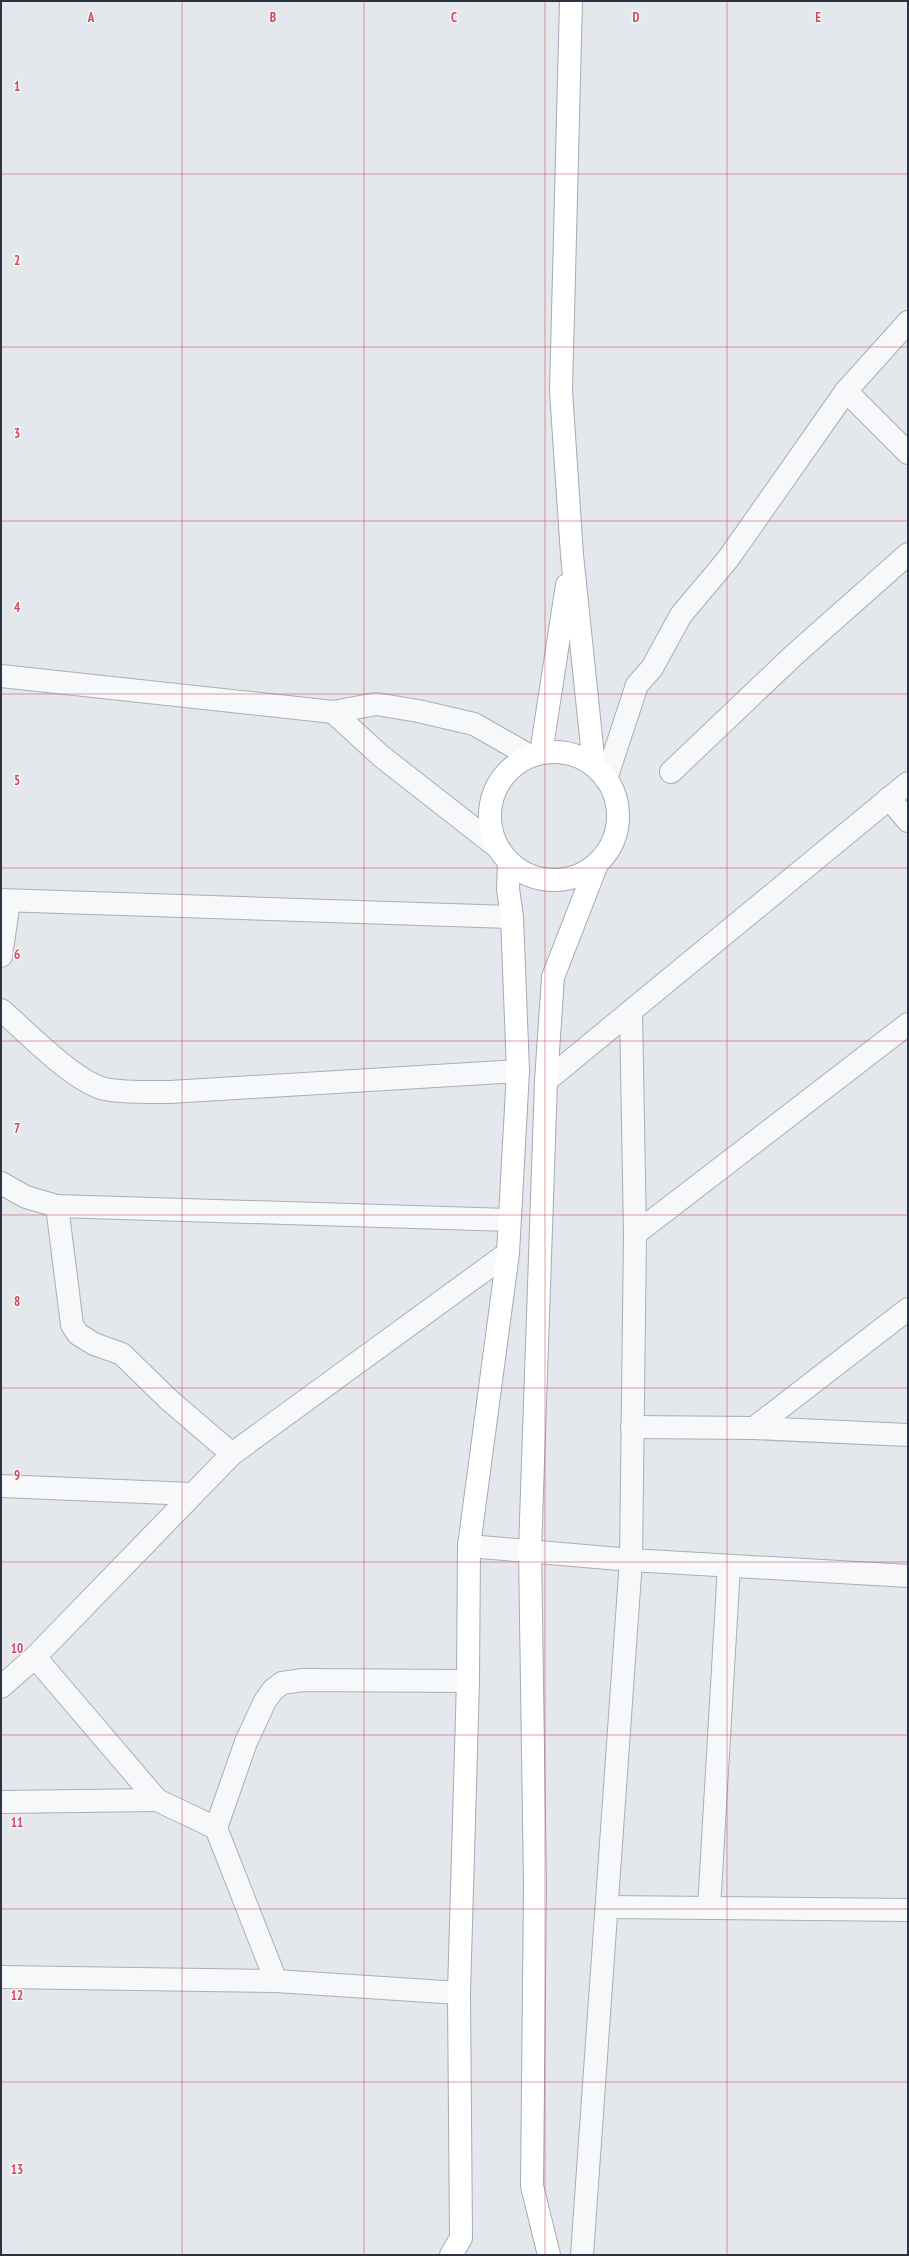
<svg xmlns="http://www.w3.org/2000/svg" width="909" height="2256" font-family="'PT Sans Narrow',sans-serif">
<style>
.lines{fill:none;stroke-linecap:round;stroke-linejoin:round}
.minor-casing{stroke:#a9aeb7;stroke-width:24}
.major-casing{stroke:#a3abb8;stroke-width:24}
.minor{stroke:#f7f8fa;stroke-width:22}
.major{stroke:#fff;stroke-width:22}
.grid{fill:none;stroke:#d1495b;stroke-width:1;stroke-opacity:0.55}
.grid-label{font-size:13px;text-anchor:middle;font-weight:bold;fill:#d1495b;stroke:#f4f6f9;stroke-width:3;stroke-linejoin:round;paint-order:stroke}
</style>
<rect width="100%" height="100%" fill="#e4e7ec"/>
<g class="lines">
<g class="minor-casing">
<g id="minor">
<polyline points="846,391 908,453"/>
<polyline points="1,676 333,712 376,704 418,711 474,724 530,756"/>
<polyline points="333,712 381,756 496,846"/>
<polyline points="671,772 794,655 908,554"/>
<polyline points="606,779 637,685 652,668 681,615 728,559 846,391 908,322"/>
<polyline points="889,798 908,821"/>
<polyline points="1,900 512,917"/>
<polyline points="1,956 9,901"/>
<path d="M1,1010C27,1032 74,1082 105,1089C126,1093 149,1092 170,1092L518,1071"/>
<polyline points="546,1081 908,783"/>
<polyline points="1,1183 26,1197 57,1206 509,1220"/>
<polyline points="57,1206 72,1325 78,1334 94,1344 122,1354 168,1399 232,1454"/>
<polyline points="635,1234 908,1024"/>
<polyline points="632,1427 754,1428 908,1435"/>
<polyline points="754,1428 908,1309"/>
<polyline points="1,1486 192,1494"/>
<polyline points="469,1546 631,1560 908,1576"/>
<polyline points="35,1657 157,1800 216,1828 276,1981"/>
<polyline points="1,1687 35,1657 232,1454 508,1253"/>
<polyline points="1,1802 157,1800"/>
<polyline points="216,1828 246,1742 265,1701 273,1690 282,1683 303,1680 468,1681"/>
<polyline points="607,1907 908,1910"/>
<polyline points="709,1908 729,1566"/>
<polyline points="1,1977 276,1981 459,1993"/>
<polyline points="582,2255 631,1560 635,1234 631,1011"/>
</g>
</g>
<g class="major-casing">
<g id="major">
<polyline points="571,1 561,391 572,555 594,766"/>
<circle cx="554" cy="816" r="64"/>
<polyline points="541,753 567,585"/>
<polyline points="451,2255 461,2238 459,1993 468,1681 469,1546 508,1253 518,1071 512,917 508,889 509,863"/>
<polyline points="549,2255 532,2186 535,1885 530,1550 546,1081 553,977 597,864"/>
</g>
</g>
<use href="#minor" class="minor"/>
<use href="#major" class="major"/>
</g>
<path class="grid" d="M182,1V2255M364,1V2255M545,1V2255M727,1V2255M1,174H908M1,347H908M1,521H908M1,694H908M1,868H908M1,1041H908M1,1215H908M1,1388H908M1,1562H908M1,1735H908M1,1909H908M1,2082H908"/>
<g class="grid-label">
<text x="91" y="22">A</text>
<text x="273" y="22">B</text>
<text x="454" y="22">C</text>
<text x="636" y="22">D</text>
<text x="818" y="22">E</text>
<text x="17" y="91">1</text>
<text x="17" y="265">2</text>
<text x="17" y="438">3</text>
<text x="17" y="612">4</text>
<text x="17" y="785">5</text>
<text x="17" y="959">6</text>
<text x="17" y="1133">7</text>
<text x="17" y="1306">8</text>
<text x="17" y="1480">9</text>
<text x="17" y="1653">10</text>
<text x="17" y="1827">11</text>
<text x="17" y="2000">12</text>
<text x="17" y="2174">13</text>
</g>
<rect width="909" height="2256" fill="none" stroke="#2b3445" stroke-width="4"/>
</svg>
